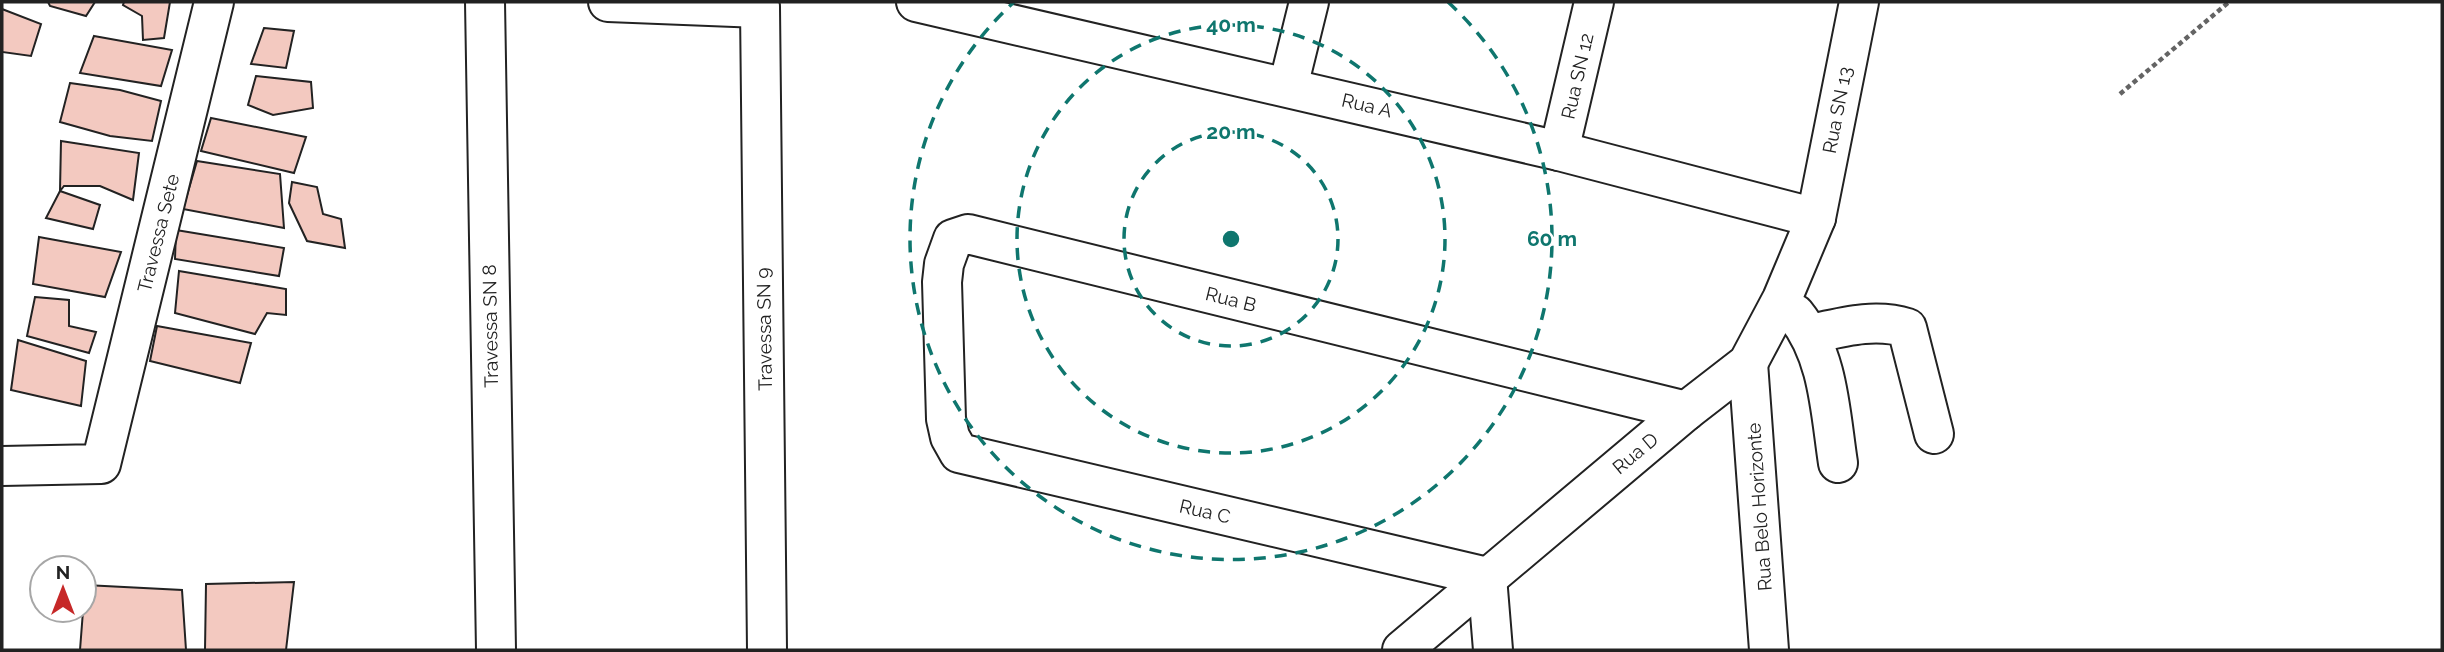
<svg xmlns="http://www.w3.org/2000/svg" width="2444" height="652" font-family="Raleway,sans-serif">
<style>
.building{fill:#f3c9c0;stroke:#222;stroke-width:2}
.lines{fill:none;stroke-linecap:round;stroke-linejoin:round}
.minor-casing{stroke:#222;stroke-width:42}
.path{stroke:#646464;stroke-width:4.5;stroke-dasharray:5 3.5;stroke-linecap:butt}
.minor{stroke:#fff;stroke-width:38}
.ring{fill:none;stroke:#0f766e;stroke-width:3.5;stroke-dasharray:12 9}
.labels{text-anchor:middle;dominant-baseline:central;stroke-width:5;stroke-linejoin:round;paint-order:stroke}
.street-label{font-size:19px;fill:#222;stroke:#fff}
.centre{fill:#0f766e;stroke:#fff;stroke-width:3.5}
.ring-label{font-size:21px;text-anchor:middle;font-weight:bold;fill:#0f766e;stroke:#fff;stroke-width:5;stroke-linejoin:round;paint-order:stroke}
</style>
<rect width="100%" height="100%" fill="#fff"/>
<g class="building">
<polygon points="48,2 95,2 86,16 50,6"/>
<polygon points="124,2 170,2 164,38 143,40 142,16 123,5"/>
<polygon points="2,9 41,24 31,56 2,52"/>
<polygon points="264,28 294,31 286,68 251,64"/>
<polygon points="94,36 172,50 161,86 80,73"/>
<polygon points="256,76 311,82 313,108 273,115 248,105"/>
<polygon points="70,83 120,90 161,101 152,141 110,136 60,122"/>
<polygon points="211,118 306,137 294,173 201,151"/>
<polygon points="61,141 139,153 133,200 100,186 64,186 60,191"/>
<polygon points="197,161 280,174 284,228 183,209"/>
<polygon points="292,182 317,187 323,214 341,219 345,248 307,241 289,203"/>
<polygon points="60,191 100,205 93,229 46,218"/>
<polygon points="176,230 284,248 279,276 175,259"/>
<polygon points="39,237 121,252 105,297 33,284"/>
<polygon points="179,271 286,289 286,315 267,313 255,334 175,313"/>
<polygon points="35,297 69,300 69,326 96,332 89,353 27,336"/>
<polygon points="157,326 251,343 240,383 150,361"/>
<polygon points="18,340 86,361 81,406 11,390"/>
<polygon points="294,582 286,650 205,650 206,584"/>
<polygon points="85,585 182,590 186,650 80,650"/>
</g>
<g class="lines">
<g class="minor-casing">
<g id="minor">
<polyline points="485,2 496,650"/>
<polyline points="608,2 760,8"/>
<polyline points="916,2 1559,151 1816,218"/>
<polyline points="760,8 767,650"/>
<polyline points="1288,87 1309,2"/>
<polyline points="1559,151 1594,2"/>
<path d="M1795,314C1829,356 1830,411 1838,463"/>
<path d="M1811,334C1843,327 1875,318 1907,328L1934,434"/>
<polyline points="1748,363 1769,650"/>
<polyline points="2,466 101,464 214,2"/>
<polyline points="1402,650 1686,411 1748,363 1782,299 1816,218 1859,2"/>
<polyline points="1493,650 1487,577 959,453 950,437 946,419 942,282 944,264 953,239 968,234 1686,411"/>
</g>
</g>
<polyline class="path" points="2120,94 2229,2"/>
<use href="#minor" class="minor"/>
</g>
<g class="ring">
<circle cx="1231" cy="239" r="107"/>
<circle cx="1231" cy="239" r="214"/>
<path d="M1448 2A321 321 0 1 1 1014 2"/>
</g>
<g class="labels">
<g class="street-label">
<text transform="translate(1577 76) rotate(-77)">Rua SN 12</text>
<text transform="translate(1367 105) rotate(13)">Rua A</text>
<text transform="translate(1837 110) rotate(-79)">Rua SN 13</text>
<text transform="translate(158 233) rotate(-76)">Travessa Sete</text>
<text transform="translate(1231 299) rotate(14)">Rua B</text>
<text transform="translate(490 326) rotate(-91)">Travessa SN 8</text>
<text transform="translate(764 329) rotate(-91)">Travessa SN 9</text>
<text transform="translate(1635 453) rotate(-40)">Rua D</text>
<text transform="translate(1759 507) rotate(-94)">Rua Belo Horizonte</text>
<text transform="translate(1205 511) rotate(13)">Rua C</text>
</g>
</g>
<circle cx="1231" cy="239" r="10" class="centre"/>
<g class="ring-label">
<text x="1231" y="32">40 m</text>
<text x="1231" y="139">20 m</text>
<text x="1552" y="246">60 m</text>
</g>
<rect width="2444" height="652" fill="none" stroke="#222222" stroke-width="7"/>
<g transform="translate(63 589)"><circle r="33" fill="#ffffff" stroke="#a7a7a7" stroke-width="2"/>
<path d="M0-5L12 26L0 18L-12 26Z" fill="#c62828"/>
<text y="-10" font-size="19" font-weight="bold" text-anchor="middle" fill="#222222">N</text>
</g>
</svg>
